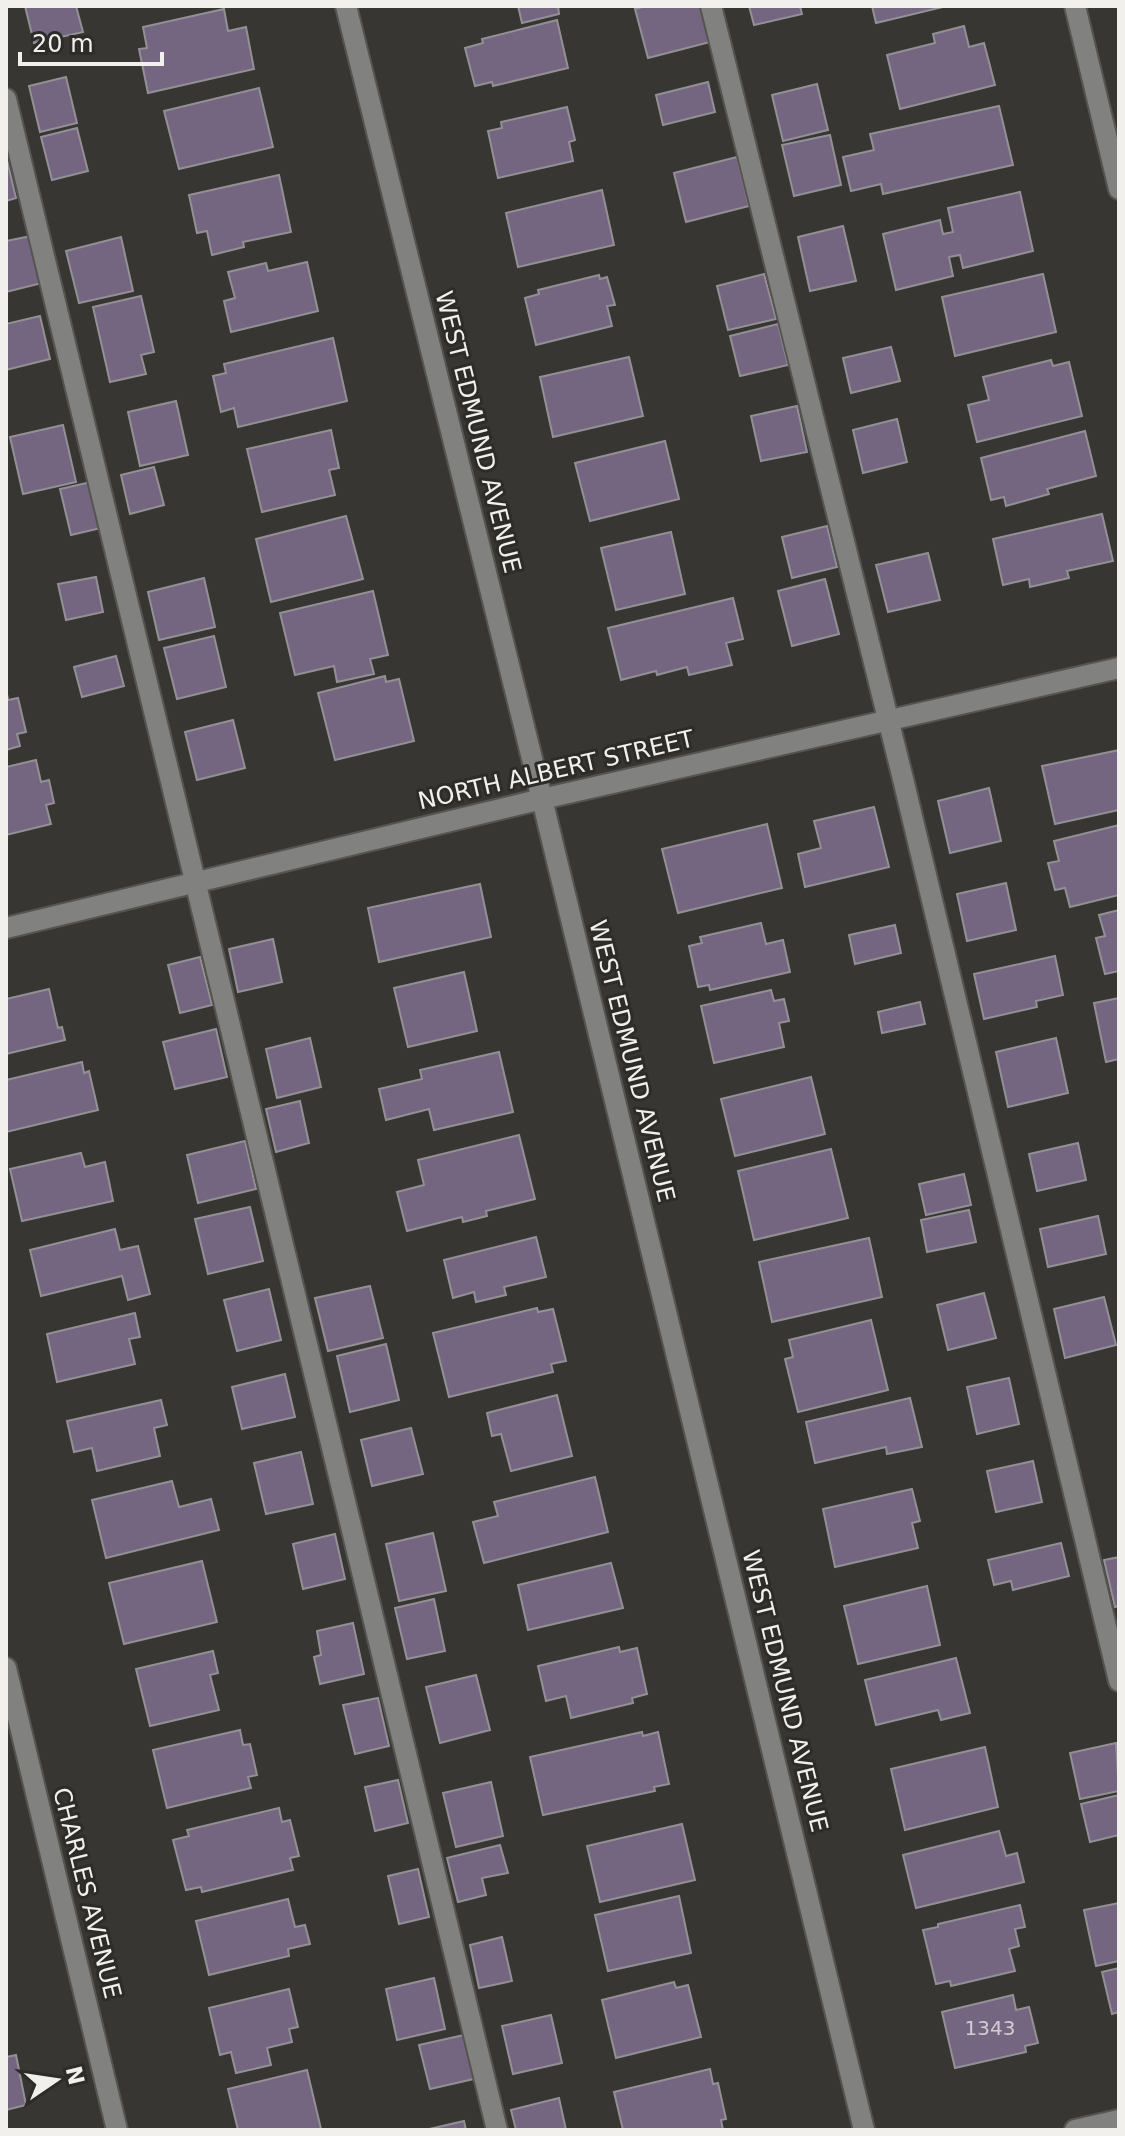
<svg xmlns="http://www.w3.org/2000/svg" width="1125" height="2136" font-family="'DejaVu Sans',sans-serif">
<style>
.building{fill:#746581;stroke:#939095;stroke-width:2}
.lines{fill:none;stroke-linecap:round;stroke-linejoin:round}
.minor-casing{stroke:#555450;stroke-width:24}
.minor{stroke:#81817f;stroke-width:20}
.labels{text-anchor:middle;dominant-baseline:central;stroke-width:6;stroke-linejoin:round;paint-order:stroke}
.number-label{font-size:20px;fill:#d2cdd2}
.street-label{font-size:24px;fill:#f1f0ed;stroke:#2d2c28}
</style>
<rect width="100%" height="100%" fill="#373632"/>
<g class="building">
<polygon points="25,6 76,6 83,32 34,43"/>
<polygon points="518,6 558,6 559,14 522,23"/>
<polygon points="646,6 701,6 710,42 648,58 635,9"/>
<polygon points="749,6 800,6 802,14 754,25"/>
<polygon points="872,6 947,6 876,23"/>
<polygon points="224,9 228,31 246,27 254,69 148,93 139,49 147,48 143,27"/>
<polygon points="557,20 568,68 493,86 492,82 475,86 465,48 483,43 482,39"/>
<polygon points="964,26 969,47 984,43 995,85 900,109 887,55 935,43 933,34"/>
<polygon points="66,77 77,123 40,132 29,86"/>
<polygon points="708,82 715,112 663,125 656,95"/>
<polygon points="817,84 828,130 783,141 772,95"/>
<polygon points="259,88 273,147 179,169 164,111"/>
<polygon points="999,106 1013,165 883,194 881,184 851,191 843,157 874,150 870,134"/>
<polygon points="567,107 575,140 569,142 573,161 498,178 488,131 502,128 501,122"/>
<polygon points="77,128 88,171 52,180 41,137"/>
<polygon points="830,135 841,185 794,196 782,145"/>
<polygon points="6,156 16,198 6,201"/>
<polygon points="737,157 749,206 686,222 674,173"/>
<polygon points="279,175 291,232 243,242 244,247 212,255 207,231 197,233 189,195"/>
<polygon points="602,190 614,245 518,267 506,213"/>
<polygon points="1020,192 1033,251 963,268 960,255 949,257 953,276 896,290 883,234 940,220 943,234 953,232 948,208"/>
<polygon points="843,226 856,281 810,291 798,237"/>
<polygon points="31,236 42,283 6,292 6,241"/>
<polygon points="121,237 133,291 79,303 66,251"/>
<polygon points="307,262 318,311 231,332 224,301 235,298 228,272 266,263 268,271"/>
<polygon points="764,274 776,319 728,330 717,286"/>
<polygon points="1043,274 1056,332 955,356 942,297"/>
<polygon points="599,275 600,279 607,277 615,305 607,306 612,326 536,345 525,298 539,294 538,290"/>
<polygon points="141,296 154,352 141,355 146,374 110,382 93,307"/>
<polygon points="40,316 50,359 6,370 6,324"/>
<polygon points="778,324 788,365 740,376 730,336"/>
<polygon points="333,338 347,401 238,427 234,408 221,412 213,376 226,373 224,364"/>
<polygon points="891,347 900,381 851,393 843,358"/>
<polygon points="629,357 643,416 553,437 540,377"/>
<polygon points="1051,360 1053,366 1069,362 1082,416 977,442 968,405 989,400 983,377"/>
<polygon points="176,401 188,455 140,466 128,412"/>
<polygon points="797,406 807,452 761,461 751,416"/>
<polygon points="897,419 907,462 863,473 853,430"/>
<polygon points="63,425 76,482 23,494 10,437"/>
<polygon points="331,430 339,468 329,470 335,495 262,512 247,449"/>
<polygon points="1085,431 1096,476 1047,489 1049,494 1006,506 1004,497 991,500 981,458"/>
<polygon points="665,441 679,499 590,521 575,463"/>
<polygon points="154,467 164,505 130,514 121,475"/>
<polygon points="91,482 101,528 71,535 60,489"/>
<polygon points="1102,514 1113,561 1067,571 1069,578 1030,587 1029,579 1003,585 993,539"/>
<polygon points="346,516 363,579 271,602 256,539"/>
<polygon points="827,526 837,567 792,578 782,537"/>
<polygon points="671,532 685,594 616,610 601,548"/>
<polygon points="928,553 940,600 888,612 876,565"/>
<polygon points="96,577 103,612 66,620 58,584"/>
<polygon points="204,578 215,627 159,640 148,592"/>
<polygon points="825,579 839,634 792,646 778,591"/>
<polygon points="373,591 388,655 370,659 374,674 337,682 334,666 295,675 280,613"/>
<polygon points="733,598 743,639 726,643 732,665 689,675 687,667 657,675 656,671 621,680 608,628"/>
<polygon points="214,636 226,687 177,699 164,648"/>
<polygon points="116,656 124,686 82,697 74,667"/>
<polygon points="385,676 386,682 399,679 414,741 335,760 318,693"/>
<polygon points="6,688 8,700 18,698 26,732 17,734 20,746 6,750"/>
<polygon points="233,720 245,768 197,780 185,732"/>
<polygon points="1119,750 1119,810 1055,824 1042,766"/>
<polygon points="36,760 41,782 49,780 54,803 46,805 51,824 6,835 6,767"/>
<polygon points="989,788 1001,841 950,853 938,801"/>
<polygon points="874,807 889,867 805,887 798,854 821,848 814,821"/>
<polygon points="767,824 782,888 678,913 662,849"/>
<polygon points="1119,825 1119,895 1070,907 1065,888 1055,890 1048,863 1059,861 1054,841"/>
<polygon points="1006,883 1016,930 967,941 957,894"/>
<polygon points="480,884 491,937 379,962 368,908"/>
<polygon points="1119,910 1119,971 1105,974 1096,938 1105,936 1099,915"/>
<polygon points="761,923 766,944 783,940 790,972 710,990 709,985 698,987 689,946 702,943 700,937"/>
<polygon points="895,925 901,953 855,964 849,935"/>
<polygon points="273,939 282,982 238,992 229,949"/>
<polygon points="1055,956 1063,995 1036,1001 1037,1007 984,1019 974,974"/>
<polygon points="200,957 212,1005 180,1013 168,965"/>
<polygon points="464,972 477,1031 408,1047 394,988"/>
<polygon points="49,989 58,1028 62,1027 65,1040 6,1054 6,999"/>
<polygon points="771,990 774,1001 784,999 789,1021 779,1023 784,1047 714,1063 701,1006"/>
<polygon points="1119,998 1119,1059 1106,1062 1094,1003"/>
<polygon points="920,1002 925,1024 882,1033 878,1012"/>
<polygon points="216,1029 227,1077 175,1089 163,1042"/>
<polygon points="310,1038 321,1087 277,1098 266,1049"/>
<polygon points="1056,1038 1068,1093 1008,1107 996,1052"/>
<polygon points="499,1052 513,1112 434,1130 429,1109 386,1120 379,1089 422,1079 420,1070"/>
<polygon points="82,1062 84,1073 89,1071 98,1110 6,1132 6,1080"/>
<polygon points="811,1077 825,1134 735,1156 721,1099"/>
<polygon points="300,1101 309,1143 276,1152 266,1109"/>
<polygon points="519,1135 535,1199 486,1211 487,1216 463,1222 462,1217 407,1231 397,1192 424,1185 418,1160"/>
<polygon points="245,1141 256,1189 198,1203 187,1155"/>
<polygon points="1078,1143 1086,1180 1037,1191 1029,1154"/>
<polygon points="831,1149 848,1218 754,1240 738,1171"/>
<polygon points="81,1153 85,1167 105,1162 113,1201 22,1221 10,1169"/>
<polygon points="964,1174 971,1205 926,1215 919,1184"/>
<polygon points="250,1207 263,1261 208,1274 195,1219"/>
<polygon points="969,1210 976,1242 927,1252 921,1220"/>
<polygon points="1098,1216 1106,1254 1048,1267 1040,1229"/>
<polygon points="115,1229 120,1250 138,1246 150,1294 128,1300 122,1276 41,1296 30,1250"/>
<polygon points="536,1237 546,1277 504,1287 506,1295 476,1302 474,1292 453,1298 444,1260"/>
<polygon points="869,1238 882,1297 772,1322 759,1262"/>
<polygon points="370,1286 383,1338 328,1351 315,1298"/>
<polygon points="269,1289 281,1340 237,1351 224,1300"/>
<polygon points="984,1293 996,1338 948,1350 937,1305"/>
<polygon points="1104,1297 1116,1345 1065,1358 1054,1309"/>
<polygon points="537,1308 538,1312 553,1309 566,1361 551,1364 553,1372 449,1397 433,1333"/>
<polygon points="135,1313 140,1337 129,1339 135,1364 57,1382 47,1334"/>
<polygon points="871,1320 888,1390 798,1412 785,1359 793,1357 789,1340"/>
<polygon points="386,1344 399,1400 350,1412 337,1356"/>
<polygon points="285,1374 295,1417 242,1429 232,1387"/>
<polygon points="1009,1378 1019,1424 977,1434 967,1387"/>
<polygon points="557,1395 572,1456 511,1471 501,1434 492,1436 487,1413"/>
<polygon points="910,1398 922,1447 887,1454 886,1447 815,1463 806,1422"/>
<polygon points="161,1400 167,1425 154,1428 160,1456 97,1471 92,1448 74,1452 67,1421"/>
<polygon points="411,1428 423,1474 372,1486 361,1440"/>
<polygon points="301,1452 313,1504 266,1514 254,1463"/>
<polygon points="1033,1461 1042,1502 996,1512 987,1471"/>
<polygon points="595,1477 608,1532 484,1563 473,1522 498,1516 494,1502"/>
<polygon points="172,1481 179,1507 211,1499 219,1530 106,1558 92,1500"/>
<polygon points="912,1489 920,1521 912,1523 918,1548 835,1567 823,1509"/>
<polygon points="433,1533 446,1591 399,1601 386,1544"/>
<polygon points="335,1534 345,1579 303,1589 293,1544"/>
<polygon points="1061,1543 1069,1576 1013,1590 1011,1581 994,1585 988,1560"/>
<polygon points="1119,1557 1119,1606 1115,1607 1104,1560"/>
<polygon points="202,1561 217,1622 124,1644 109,1583"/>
<polygon points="611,1563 623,1608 528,1630 518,1585"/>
<polygon points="927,1586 940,1645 858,1664 844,1606"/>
<polygon points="434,1599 445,1651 407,1659 395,1608"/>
<polygon points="353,1623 364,1674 320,1684 314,1657 321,1655 317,1631"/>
<polygon points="619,1647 620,1652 637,1648 647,1694 632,1698 633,1703 571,1718 566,1696 546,1701 538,1666"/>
<polygon points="213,1651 218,1673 210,1675 219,1710 150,1726 136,1669"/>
<polygon points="956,1658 970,1713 941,1720 938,1710 876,1725 865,1680"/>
<polygon points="476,1675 490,1730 440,1743 426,1687"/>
<polygon points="378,1698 389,1746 355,1754 343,1705"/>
<polygon points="240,1730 243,1745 250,1744 257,1775 248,1777 251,1788 167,1808 153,1750"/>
<polygon points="642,1732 643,1736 658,1732 669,1784 654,1787 655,1791 543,1815 530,1757"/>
<polygon points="1116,1743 1119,1791 1080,1799 1070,1753"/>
<polygon points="985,1747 998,1807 905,1830 891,1769"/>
<polygon points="398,1780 408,1823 375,1831 365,1787"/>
<polygon points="491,1782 503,1836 456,1847 443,1793"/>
<polygon points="1119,1795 1119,1835 1090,1842 1081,1804"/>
<polygon points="279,1808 282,1822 290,1820 299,1856 290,1858 293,1870 202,1892 201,1887 186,1890 173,1840 189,1836 187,1830"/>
<polygon points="682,1824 695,1880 600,1902 587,1846"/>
<polygon points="999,1831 1006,1856 1017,1853 1024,1882 916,1908 903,1855"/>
<polygon points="500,1845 508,1873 482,1878 486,1895 458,1902 447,1858"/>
<polygon points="418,1869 429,1917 399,1924 388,1876"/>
<polygon points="679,1896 691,1953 608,1971 595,1915"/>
<polygon points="288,1899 295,1927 305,1925 310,1944 288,1949 289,1956 209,1975 196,1921"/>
<polygon points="1119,1903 1119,1961 1096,1966 1084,1910"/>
<polygon points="1020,1905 1025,1927 1015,1929 1019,1946 1009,1949 1015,1971 951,1986 950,1981 936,1984 923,1930 938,1927 938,1924"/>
<polygon points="502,1937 512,1981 479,1988 470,1945"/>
<polygon points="1119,1968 1119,2012 1112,2014 1102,1972"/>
<polygon points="434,1978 445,2029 397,2040 386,1989"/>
<polygon points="674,1982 676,1988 688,1985 701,2037 616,2058 602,2000"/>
<polygon points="289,1989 298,2027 289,2029 292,2042 267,2048 271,2065 236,2073 231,2052 220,2055 209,2008"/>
<polygon points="1013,1995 1016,2010 1029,2007 1038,2043 1025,2046 1026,2052 955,2068 942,2012"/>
<polygon points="551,2015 562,2063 513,2074 502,2026"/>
<polygon points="464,2035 474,2079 430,2089 419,2045"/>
<polygon points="16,2055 26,2105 6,2110 6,2057"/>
<polygon points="710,2069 713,2084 718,2083 726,2119 721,2120 723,2130 623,2130 614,2092"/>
<polygon points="307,2070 321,2129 238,2130 228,2089"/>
<polygon points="559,2098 566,2130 516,2130 511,2110"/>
<polygon points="464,2121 466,2130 425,2130"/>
</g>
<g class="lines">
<g class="minor-casing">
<g id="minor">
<polyline points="346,6 542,799 864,2130"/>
<polyline points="711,6 903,779 1119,1681"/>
<polyline points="1075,6 1119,189"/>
<polyline points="6,99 497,2130"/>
<polyline points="6,928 542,799 1119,668"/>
<polyline points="6,1668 117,2130"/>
<polyline points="1075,2130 1119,2120"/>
</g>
</g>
<use href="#minor" class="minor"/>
</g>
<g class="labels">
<g class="number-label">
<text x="990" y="2028">1343</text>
</g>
<g class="street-label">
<text transform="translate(478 432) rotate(76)">WEST EDMUND AVENUE</text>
<text transform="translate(556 770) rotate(-13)">NORTH ALBERT STREET</text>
<text transform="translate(632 1061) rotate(76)">WEST EDMUND AVENUE</text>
<text transform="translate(785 1691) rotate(76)">WEST EDMUND AVENUE</text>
<text transform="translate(87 1893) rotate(76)">CHARLES AVENUE</text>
</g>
</g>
<rect width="1125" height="2136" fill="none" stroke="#f1f0ed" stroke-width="16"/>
<g transform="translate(56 2080) rotate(77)" stroke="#2d2c28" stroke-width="6" paint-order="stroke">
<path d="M0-6L14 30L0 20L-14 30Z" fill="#f1f0ed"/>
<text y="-12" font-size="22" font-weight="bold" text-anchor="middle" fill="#f1f0ed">N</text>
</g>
<path d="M20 52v12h142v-12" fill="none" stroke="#f1f0ed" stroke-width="4"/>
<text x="32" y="52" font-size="24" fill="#f1f0ed" stroke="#2d2c28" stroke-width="6" paint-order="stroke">20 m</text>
</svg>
